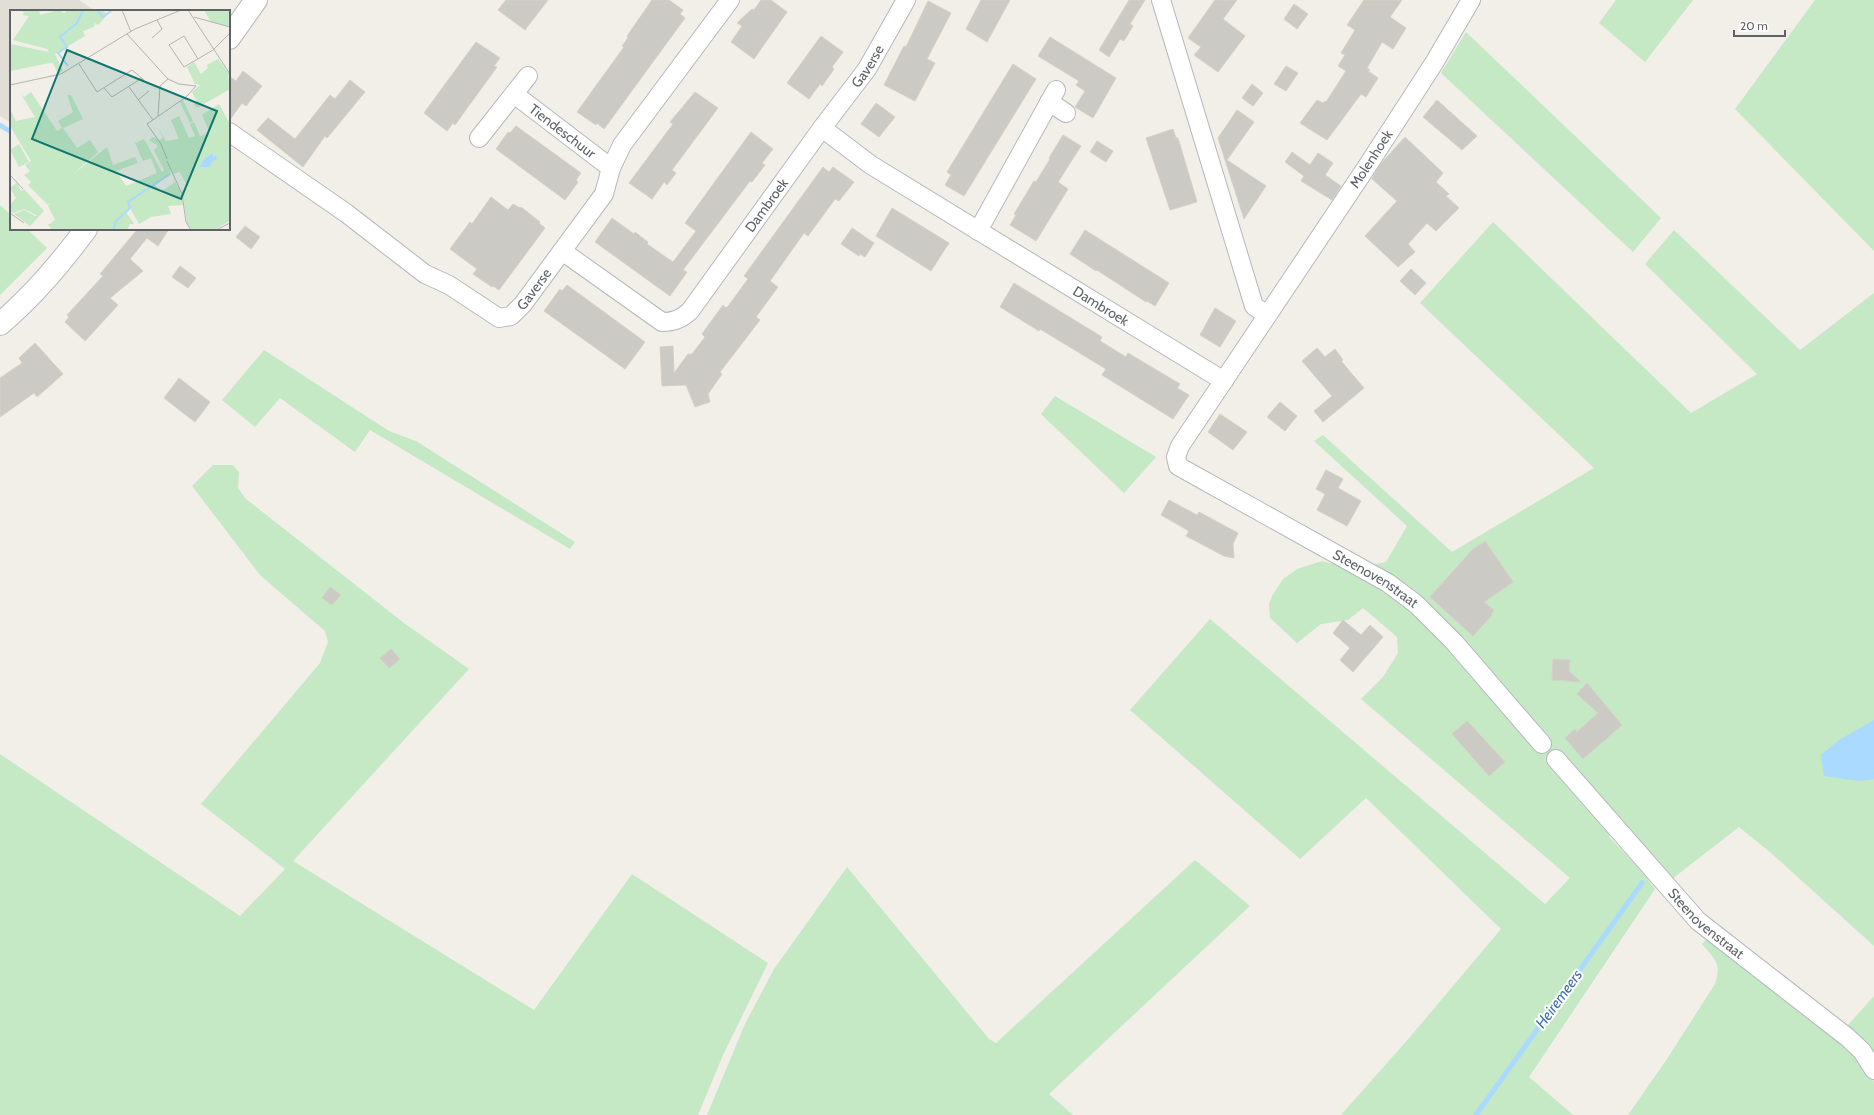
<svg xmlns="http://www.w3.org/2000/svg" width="1874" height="1115" font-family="Cabin,sans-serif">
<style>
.education{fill:#e1ded6}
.green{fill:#c5e8c5}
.water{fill:#aadaff}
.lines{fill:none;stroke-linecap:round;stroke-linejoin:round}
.stream{stroke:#aadaff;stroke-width:5}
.building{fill:#cccac5;stroke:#d6d1c6}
.minor-casing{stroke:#b5b8bc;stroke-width:20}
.tertiary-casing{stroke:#b5b8bc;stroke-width:24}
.minor{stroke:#fff;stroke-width:18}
.tertiary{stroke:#fff;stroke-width:22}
.labels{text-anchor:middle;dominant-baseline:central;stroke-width:4;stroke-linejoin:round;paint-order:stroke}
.street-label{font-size:14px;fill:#5f6368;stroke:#fff}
.water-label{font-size:15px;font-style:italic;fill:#4174aa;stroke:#fff}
.inset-river{fill:none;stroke:#aadaff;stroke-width:2}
.inset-road{fill:none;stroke:#b3b3b1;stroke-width:1}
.view{fill:#0f766e;fill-opacity:0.15;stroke:#0f766e;stroke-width:2}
.inset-edge{fill:none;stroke:#5f6368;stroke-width:2}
</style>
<rect width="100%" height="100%" fill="#f1efe8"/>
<polygon class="education" points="0,0 79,0 95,11 11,11 11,123 0,116"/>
<g class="green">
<polygon points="1616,0 1693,0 1645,62 1599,23"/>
<polygon points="1815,0 1874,0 1874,251 1735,109"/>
<polygon points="1466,32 1661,218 1633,252 1441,73"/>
<polygon points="0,205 11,215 11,229 27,229 47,248 0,295"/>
<polygon points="1493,222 1691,413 1757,374 1645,264 1674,230 1800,350 1874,293 1874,946 1771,853 1739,827 1672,879 1622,822 1609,837 1640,869 1655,889 1529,1077 1573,1115 1341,1115 1410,1037 1501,929 1366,798 1300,859 1130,710 1210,619 1545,904 1570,878 1361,699 1383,677 1398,653 1397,637 1363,608 1348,620 1321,624 1297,643 1270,618 1269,604 1272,596 1283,579 1297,569 1322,561 1354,569 1386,562 1407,526 1314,441 1323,435 1452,552 1594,468 1420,303"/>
<polygon points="264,350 389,431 416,441 575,542 570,549 370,430 355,452 280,398 255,427 222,400"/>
<polygon points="1055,396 1156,457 1124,493 1041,414"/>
<polygon points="213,465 233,465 239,472 238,488 246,499 404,623 469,669 293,861 534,1010 632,874 768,963 723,1055 698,1115 0,1115 0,754 240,916 285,869 201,804 320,663 328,642 325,631 260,575 192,486"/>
<polygon points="1195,860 1250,906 1049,1094 1073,1115 707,1115 745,1024 774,969 847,867 989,1039 996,1043"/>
<path d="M1710,936L1829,1029L1866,1067L1874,1082V1115H1628L1667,1059L1715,984C1722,963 1715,960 1702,944Z"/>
<polygon points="1874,996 1874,1056 1848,1025"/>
</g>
<polygon class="water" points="1874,720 1874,779 1859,781 1824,776 1821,755 1839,740"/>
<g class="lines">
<g class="stream">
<polyline points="0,125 11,132"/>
<polyline points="1476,1115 1642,883"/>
</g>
</g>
<g class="building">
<polygon points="506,0 548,0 525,30 498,10"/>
<polygon points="652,0 669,0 683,10 680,14 685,18 604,129 597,123 596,125 577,112 624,47 622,46 628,38 627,36"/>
<polygon points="761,0 771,0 787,12 754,59 731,42 742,26 737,23 752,9 754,10"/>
<polygon points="981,0 1010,0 987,42 966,29"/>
<polygon points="1129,0 1145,0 1130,24 1133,26 1124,41 1120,39 1109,57 1099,50"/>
<polygon points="1215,0 1237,0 1223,19 1245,36 1218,72 1194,55 1201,47 1188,38"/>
<polygon points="1364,0 1402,0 1390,17 1406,28 1393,49 1382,42 1367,68 1370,70 1368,71 1378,78 1366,97 1361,94 1327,140 1300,123 1317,100 1323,103 1325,101 1326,102 1346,71 1338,66 1345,55 1341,53 1355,30 1347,25"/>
<polygon points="928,1 951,13 927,59 935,63 915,101 884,85 904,46 906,47"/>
<polygon points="1294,4 1308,14 1297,29 1284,19"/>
<polygon points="821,36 843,52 832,67 834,69 822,86 820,84 809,99 787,83"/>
<polygon points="1050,37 1116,78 1093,118 1075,107 1085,91 1076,85 1079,81 1038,56"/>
<polygon points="476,42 500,58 494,66 497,67 465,111 455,125 453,123 447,131 424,113"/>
<polygon points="1013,64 1036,79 964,196 945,185 951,175 947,172"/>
<polygon points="1286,66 1298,73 1286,91 1274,84"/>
<polygon points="243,71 262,86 246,106 242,103 229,121 229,76 236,81"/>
<polygon points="350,80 365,92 327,138 325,136 303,167 257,130 268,118 295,139 330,95 335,99"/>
<polygon points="1252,84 1263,93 1253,106 1242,98"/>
<polygon points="695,92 718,108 672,170 676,173 667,185 664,182 652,199 629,183 673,124 670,122"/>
<polygon points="1437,100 1477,136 1462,150 1423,117"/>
<polygon points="876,103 895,117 879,137 861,124"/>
<polygon points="1237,110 1254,122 1227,160 1266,186 1244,219 1218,138"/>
<polygon points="516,126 581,173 576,180 578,182 565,200 496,149 508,132 510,133"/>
<polygon points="1173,129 1176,138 1178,138 1197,202 1170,210 1146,138"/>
<polygon points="751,132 773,149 762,163 765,165 752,182 750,181 683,270 687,272 670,296 595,242 612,218 634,234 635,232 648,242 647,244 673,262 696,231 685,223"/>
<polygon points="1063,135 1081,146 1058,182 1068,189 1036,241 1010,225 1016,215 1014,214 1034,181 1036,182 1050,159 1049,158"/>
<polygon points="1405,137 1443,173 1436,182 1449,194 1446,196 1459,208 1436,231 1427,223 1408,244 1415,252 1398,267 1365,236 1397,201 1372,179 1379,166"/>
<polygon points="1097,141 1113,151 1106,162 1090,152"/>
<polygon points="1292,152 1310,165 1318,153 1333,163 1325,175 1341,186 1332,200 1301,181 1304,176 1285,162"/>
<polygon points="823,167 829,172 833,167 854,182 839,201 835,199 808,236 804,233 770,281 778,287 756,317 760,320 720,372 722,374 708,394 710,402 695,407 686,385 662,386 660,347 673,346 674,373 688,354 692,354 705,337 702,334 723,305 726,308 729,305 748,279 744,276"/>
<polygon points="491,197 508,210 513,204 520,208 521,207 540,222 539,223 545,228 499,290 493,286 492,287 473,274 477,269 450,249 470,222 472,224"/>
<polygon points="892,208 949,243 931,271 876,236"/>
<polygon points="245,226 260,237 251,249 236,237"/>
<polygon points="852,228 874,243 865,257 860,254 859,256 841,244"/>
<polygon points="132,229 169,229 158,246 147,238 130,259 143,271 110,298 118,305 85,341 65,322 69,317 67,315 103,276 100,274 136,231"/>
<polygon points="1085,230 1169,283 1155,306 1147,301 1146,302 1097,270 1096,271 1070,254"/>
<polygon points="180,266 196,278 188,288 172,277"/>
<polygon points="1411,269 1426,283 1415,295 1400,281"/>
<polygon points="1014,283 1102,337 1100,341 1126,357 1128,353 1180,384 1177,388 1189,395 1173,419 1102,375 1106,369 1040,329 1039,331 1000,307"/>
<polygon points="567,285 645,342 625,369 544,311 560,289 562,291"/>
<polygon points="1215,308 1236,321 1220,347 1200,335"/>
<polygon points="35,343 63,374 37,397 34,393 0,417 0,378 22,363 19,358"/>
<polygon points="1317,348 1325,357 1335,349 1343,360 1341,361 1364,388 1323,422 1314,411 1332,396 1302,361"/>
<polygon points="179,378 210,402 195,422 164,398"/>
<polygon points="1280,402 1297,416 1285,431 1267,417"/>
<polygon points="1220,414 1247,432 1233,450 1208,432"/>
<polygon points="1326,470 1343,479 1338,488 1361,501 1347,526 1317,510 1325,494 1316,489"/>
<polygon points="1169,500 1197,515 1199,512 1238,533 1233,544 1234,558 1224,556 1186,536 1189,531 1161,515"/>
<polygon points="1485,541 1513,582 1484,602 1494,610 1491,614 1492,615 1473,636 1430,597 1472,550"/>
<polygon points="330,587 341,595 332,605 322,598"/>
<polygon points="1343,620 1361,635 1370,625 1383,637 1353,672 1340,660 1350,648 1333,633"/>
<polygon points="391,649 400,659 389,668 380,658"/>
<polygon points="1553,659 1570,660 1569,671 1581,682 1552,680"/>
<polygon points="1587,683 1622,725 1583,759 1565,738 1575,729 1577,732 1598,713 1577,694"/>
<polygon points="1467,721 1505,762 1489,776 1452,734"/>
</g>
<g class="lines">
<g class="minor-casing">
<g id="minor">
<polyline points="1161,0 1254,306 1267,315"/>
<path id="s1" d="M1471,0L1434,63L1366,168L1180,446L1176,457L1178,466L1388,583L1416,604L1454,642L1542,744"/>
<path id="s2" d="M514,94L611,168"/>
<polyline points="1049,102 1066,113"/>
<path id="s3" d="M822,128L871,165L1224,381"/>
<path id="s4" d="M229,132L346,213L425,274L449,285L499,318L511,316L523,304L604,194L611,168L622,145L730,0"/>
<polyline points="479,138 528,76"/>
<polyline points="978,231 1056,90"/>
<path id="s5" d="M562,251L662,322C674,322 681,319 690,311L822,128L867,69L906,0"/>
<path id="s6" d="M1556,759L1698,921L1847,1037L1862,1051L1874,1070"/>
</g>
</g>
<g class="tertiary-casing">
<g id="tertiary">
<polyline points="229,38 256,0"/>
<path d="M0,324C33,296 61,263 86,229"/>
</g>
</g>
<use href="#minor" class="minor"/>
<use href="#tertiary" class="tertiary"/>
</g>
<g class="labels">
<g class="street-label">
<text stroke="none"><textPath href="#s5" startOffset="456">Gaverse</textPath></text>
<text stroke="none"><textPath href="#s2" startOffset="61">Tiendeschuur</textPath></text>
<text transform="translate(1371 159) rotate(-57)">Molenhoek</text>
<text stroke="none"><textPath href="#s5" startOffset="284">Dambroek</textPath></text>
<text stroke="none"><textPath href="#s4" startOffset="376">Gaverse</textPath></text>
<text stroke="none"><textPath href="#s3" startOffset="331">Dambroek</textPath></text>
<text stroke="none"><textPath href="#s1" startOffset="781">Steenovenstraat</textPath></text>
<text stroke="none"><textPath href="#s6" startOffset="223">Steenovenstraat</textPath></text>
</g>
<g class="water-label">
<text transform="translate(1559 999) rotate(-54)">Heiremeers</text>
</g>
</g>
<g transform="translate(10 10)">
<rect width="220" height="220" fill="#f1efe8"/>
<path d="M10,0H29L30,5L49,0L54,3L58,0H93L97,5L88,15L85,13L84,17L73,21L75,26L45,44L53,61L48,64L43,53H40L0,61V34L39,42L37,39L3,30L19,6L13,5L14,2ZM194,0H220V17L201,12ZM208,49L220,64L218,66L220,79L187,98L184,94L187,92L182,82L190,75L185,74L177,57L184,52L191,64L198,58L197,55ZM21,82L47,121L52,118L48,111L63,102L57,85H61L73,109L53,118L67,138L80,130L88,142L60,167L97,137L103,155L125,147L128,153L106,161L116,176L147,163L141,148L133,151L125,133L134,129L152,162L154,160L144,140L148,136L139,130L143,127L150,130L153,128L148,118L156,131L169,129L161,110L169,106L179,128L185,126L180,114L184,112L190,126L200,123L192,105L209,94L220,114V211L203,220H181L177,213L172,181L178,178L170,162L163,164L160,158L161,164L145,175L150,182L163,174L164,170L170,181L173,195L158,196L161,204L141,207L129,214L120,198L116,202L124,214H120L117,220H39L41,218L38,215L45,210L38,196L42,192L38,195L18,175L21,172L14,165L20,161L15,155L21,151L0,116L1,101L6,111L25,107L11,84L14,87ZM173,90L183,111L180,113L170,92ZM9,134L19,152L9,157L0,140ZM7,173L11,181L14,179L34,201L20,216L4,204L14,200L25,206H28L14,199L3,203L0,201V195L6,188L0,178Z" fill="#c5e8c5"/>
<path d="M203,143V147L206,146L207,150H204L199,157H189L195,148Z" fill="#aadaff"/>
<path class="inset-river" d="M87,0L93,7L102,0M58,56L48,43L57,37L50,27L67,13L73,0M103,220L106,211L120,198L118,192L160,164"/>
<path class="inset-road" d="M112,0L121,22M178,0L220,64M184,7L220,17M117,24L158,69L169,74L186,76L176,87L137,114L151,134L157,149M142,28L152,19L147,10M188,49L174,26L159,35L174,57L203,40L220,23M69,54L87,82L122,60L134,70M0,75L51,64L125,19L171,0M119,77L143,110M94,78L102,87L132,68M128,90L139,81M148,106L150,76L158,69M157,151L172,184L176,212L181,220M0,165L13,179M0,203L14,213M206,220L220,213"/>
<path class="view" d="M57,40L207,101L171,189L22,129Z"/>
<rect width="220" height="220" class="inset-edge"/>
</g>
<path d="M1734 30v6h51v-6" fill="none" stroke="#5f6368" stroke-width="2"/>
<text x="1740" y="30" font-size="12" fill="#5f6368" stroke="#ffffff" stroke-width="3" paint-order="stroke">20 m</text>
</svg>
